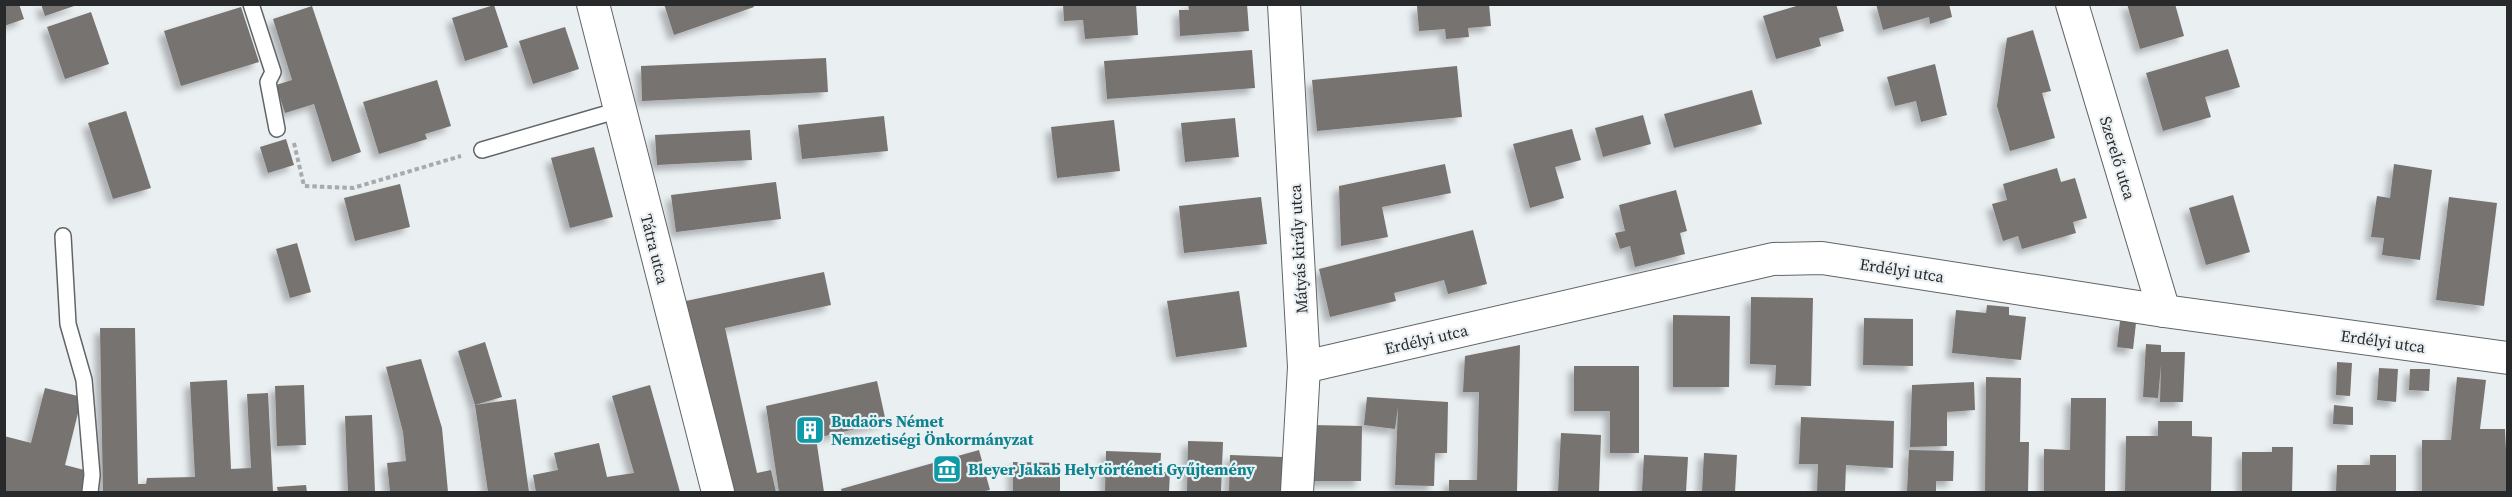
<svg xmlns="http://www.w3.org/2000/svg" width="2512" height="497" font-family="'Source Serif 4',serif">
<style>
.building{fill:#76736f;filter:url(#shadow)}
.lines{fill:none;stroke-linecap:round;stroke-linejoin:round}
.lane-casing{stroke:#616568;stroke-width:18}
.street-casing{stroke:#616568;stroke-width:34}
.path{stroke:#a7abad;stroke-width:4;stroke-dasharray:4.5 3;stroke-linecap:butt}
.lane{stroke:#fff;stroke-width:15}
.street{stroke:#fff;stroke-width:32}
.labels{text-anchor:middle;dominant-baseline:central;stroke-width:4.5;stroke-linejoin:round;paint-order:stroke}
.street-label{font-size:16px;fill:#28292b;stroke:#eaeff2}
.culture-label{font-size:16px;font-weight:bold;fill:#0d838f;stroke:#eaeff2;text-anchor:start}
</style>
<defs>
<filter id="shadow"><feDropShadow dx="-5.5" dy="5.5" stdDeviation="3" flood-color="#0004"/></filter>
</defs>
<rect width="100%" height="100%" fill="#eaeff2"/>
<g class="building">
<polygon points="4,4 19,4 24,19 4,26"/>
<polygon points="41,4 77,4 77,5 45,16"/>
<polygon points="664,4 753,4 754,7 674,35"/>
<polygon points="1063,4 1136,4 1138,35 1085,39 1083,20 1064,21"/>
<polygon points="1188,4 1247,4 1249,31 1180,36 1179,10 1189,10"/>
<polygon points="1441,4 1489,4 1491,26 1468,28 1469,37 1446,39 1445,29 1419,31 1417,6"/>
<polygon points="1803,4 1836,4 1844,31 1819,38 1821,46 1776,59 1763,16"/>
<polygon points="1876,4 1949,4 1952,17 1930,24 1929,17 1883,30"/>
<polygon points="2127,4 2175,4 2184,36 2140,49"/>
<polygon points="494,5 508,47 465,61 452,18"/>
<polygon points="312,6 361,152 332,162 314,104 285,113 276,85 292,80 273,19"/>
<polygon points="241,7 259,62 181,86 164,31"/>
<polygon points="91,12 109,64 65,79 47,27"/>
<polygon points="565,27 579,69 533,84 519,41"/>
<polygon points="2033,30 2051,91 2042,93 2055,138 2010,151 1997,106 2007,38"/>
<polygon points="2228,49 2240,87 2205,97 2211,117 2163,131 2146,73"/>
<polygon points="1252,50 1255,88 1107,99 1104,61"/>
<polygon points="826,58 828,92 642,101 641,66"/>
<polygon points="1935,64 1947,115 1921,122 1916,101 1895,106 1887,77"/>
<polygon points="1457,66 1462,117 1317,131 1312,80"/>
<polygon points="437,80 451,126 425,134 427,139 379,154 363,102"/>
<polygon points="1752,90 1762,124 1674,148 1664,114"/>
<polygon points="126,111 151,188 113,199 88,123"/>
<polygon points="1643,115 1651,144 1603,157 1595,128"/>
<polygon points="884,116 888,151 802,159 798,125"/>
<polygon points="1235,118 1239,157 1185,162 1181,123"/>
<polygon points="1114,120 1120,171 1057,178 1051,127"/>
<polygon points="1572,129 1581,160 1555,167 1564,198 1530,208 1513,144"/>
<polygon points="750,130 752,160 657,165 655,135"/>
<polygon points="286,139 294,165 268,173 260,147"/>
<polygon points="594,147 613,217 570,228 551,158"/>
<polygon points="1445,164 1451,193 1382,207 1388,237 1341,246 1339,186"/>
<polygon points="2394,164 2432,170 2420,260 2382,255 2384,238 2371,237 2377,196 2390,198"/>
<polygon points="2057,168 2061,182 2075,178 2087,218 2073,222 2076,233 2022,249 2018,236 2003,241 1992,204 2007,200 2003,184"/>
<polygon points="776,182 781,219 676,232 671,195"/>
<polygon points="400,184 410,227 355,241 344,198"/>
<polygon points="1676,190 1687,231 1680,233 1685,254 1635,267 1630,246 1620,249 1615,233 1625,231 1619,205"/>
<polygon points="2233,195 2250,252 2206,265 2189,208"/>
<polygon points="1261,197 1267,244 1184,253 1179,206"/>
<polygon points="2449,197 2497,203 2484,306 2436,300"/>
<polygon points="1473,230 1487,284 1448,294 1444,280 1394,293 1396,301 1330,317 1319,269"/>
<polygon points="297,243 311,292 290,298 276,249"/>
<polygon points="824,272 831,305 725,328 757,473 771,470 776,492 723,492 681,302"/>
<polygon points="1239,291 1247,347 1176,357 1167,301"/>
<polygon points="1751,297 1813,298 1811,386 1775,385 1776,365 1750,364"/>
<polygon points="1987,305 2009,307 2009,315 2026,317 2021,360 1952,353 1956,310 1986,313"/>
<polygon points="1673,315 1730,316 1729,387 1673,387"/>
<polygon points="1864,318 1913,319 1913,366 1863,365"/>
<polygon points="2120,321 2136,323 2133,349 2117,347"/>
<polygon points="100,328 135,328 138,484 146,484 147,478 195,477 190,382 227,380 231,469 251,468 247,394 268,393 273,492 103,492"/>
<polygon points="485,342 502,397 475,405 458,351"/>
<polygon points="2146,344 2161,345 2161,352 2185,352 2183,402 2160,402 2161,365 2158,398 2143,397"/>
<polygon points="1520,345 1517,492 1449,492 1449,480 1477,480 1479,392 1463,392 1465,356"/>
<polygon points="421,359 442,428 448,492 390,492 387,463 406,461 403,432 386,367"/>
<polygon points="2337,362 2352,363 2350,396 2336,395"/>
<polygon points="1574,366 1639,366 1639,453 1610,453 1610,411 1574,411"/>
<polygon points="2379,368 2398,369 2396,402 2377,400"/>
<polygon points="2410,369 2430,369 2429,391 2409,390"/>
<polygon points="1986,377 2021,378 2020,442 2029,442 2028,492 1985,492"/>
<polygon points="2457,377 2486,380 2480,429 2505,429 2508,492 2422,492 2422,440 2451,440"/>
<polygon points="877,381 886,422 816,438 824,492 779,492 766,406"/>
<polygon points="1974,382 1975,410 1947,412 1947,446 1910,447 1912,385"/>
<polygon points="304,385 306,445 277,446 275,386"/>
<polygon points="650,385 680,492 536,492 533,475 558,470 554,453 599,443 607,477 634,473 612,396"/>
<polygon points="45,388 82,397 65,465 88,471 82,492 4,492 4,436 31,443"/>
<polygon points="1367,397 1448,402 1447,453 1435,453 1434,486 1395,485 1398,407 1395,429 1364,425"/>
<polygon points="2071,398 2106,398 2105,492 2044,492 2044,449 2070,450"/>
<polygon points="516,399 529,492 488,492 475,405"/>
<polygon points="2334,405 2353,407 2353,425 2333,424"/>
<polygon points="372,415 375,492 348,492 345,416"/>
<polygon points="1801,417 1894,421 1893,468 1846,465 1845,492 1817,492 1818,464 1799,464"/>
<polygon points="2158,421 2192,421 2192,436 2212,437 2211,492 2125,492 2126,436 2158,436"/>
<polygon points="1311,425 1362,426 1361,481 1311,481"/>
<polygon points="1561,433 1601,435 1599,492 1558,492"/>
<polygon points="1188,441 1223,442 1221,492 1187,492"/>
<polygon points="2272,447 2293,447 2292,492 2242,492 2242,452 2272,452"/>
<polygon points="979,450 990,490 981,492 842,492 841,489"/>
<polygon points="1909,450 1954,451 1953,481 1936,481 1936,492 1907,492"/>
<polygon points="1106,451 1161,453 1160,472 1170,472 1169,492 1105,492"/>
<polygon points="1704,453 1737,455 1735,492 1702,492"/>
<polygon points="1230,455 1283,457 1282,492 1229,492"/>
<polygon points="1644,455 1688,457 1686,492 1642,492"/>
<polygon points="2370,455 2396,455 2396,492 2336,492 2337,465 2370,465"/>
<polygon points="1013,462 1060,463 1060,492 1013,492"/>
<polygon points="306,485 307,492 278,492 277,487"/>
</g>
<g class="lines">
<g class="lane-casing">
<g id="lane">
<polyline points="251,4 273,72 268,82 277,129"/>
<polyline points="482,150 619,110"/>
<polyline points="63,236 68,324 84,380 92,475 90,492"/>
</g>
</g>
<g class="street-casing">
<g id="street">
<polyline points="593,4 718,492"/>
<polyline points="1284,4 1304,367 1297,492"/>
<polyline points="2072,4 2164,311"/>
<polyline points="1304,367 1773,259 1822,258 2164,311 2508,358"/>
</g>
</g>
<polyline class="path" points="294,143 304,186 353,188 461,156"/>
<use href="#lane" class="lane"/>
<use href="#street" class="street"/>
</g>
<defs>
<g id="building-square" transform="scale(1.5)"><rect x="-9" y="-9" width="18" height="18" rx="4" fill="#0f9aa8" stroke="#eaeff2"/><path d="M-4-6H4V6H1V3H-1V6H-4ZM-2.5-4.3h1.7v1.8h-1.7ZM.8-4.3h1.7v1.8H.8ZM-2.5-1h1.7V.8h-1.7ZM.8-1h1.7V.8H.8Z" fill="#fff"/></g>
<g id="museum-square" transform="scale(1.5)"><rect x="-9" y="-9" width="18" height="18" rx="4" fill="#0f9aa8" stroke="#eaeff2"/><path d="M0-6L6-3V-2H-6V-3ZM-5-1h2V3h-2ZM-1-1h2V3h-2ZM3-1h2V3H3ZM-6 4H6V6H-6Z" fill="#fff"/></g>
</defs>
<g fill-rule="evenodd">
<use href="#building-square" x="810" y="430"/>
<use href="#museum-square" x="947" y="469"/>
</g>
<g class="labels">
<g class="street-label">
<text transform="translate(2118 158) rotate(73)">Szerelő utca</text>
<text transform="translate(655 249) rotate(76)">Tátra utca</text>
<text transform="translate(1298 249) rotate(-93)">Mátyás király utca</text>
<text transform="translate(1902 270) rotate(9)">Erdélyi utca</text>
<text transform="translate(1426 339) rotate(-13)">Erdélyi utca</text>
<text transform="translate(2383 341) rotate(8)">Erdélyi utca</text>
</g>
<g class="culture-label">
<text x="831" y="421">Budaörs Német<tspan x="831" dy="18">Nemzetiségi Önkormányzat</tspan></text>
<text x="968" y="469">Bleyer Jakab Helytörténeti Gyűjtemény</text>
</g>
</g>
<rect width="2512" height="497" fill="none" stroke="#28292b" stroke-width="12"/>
</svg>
